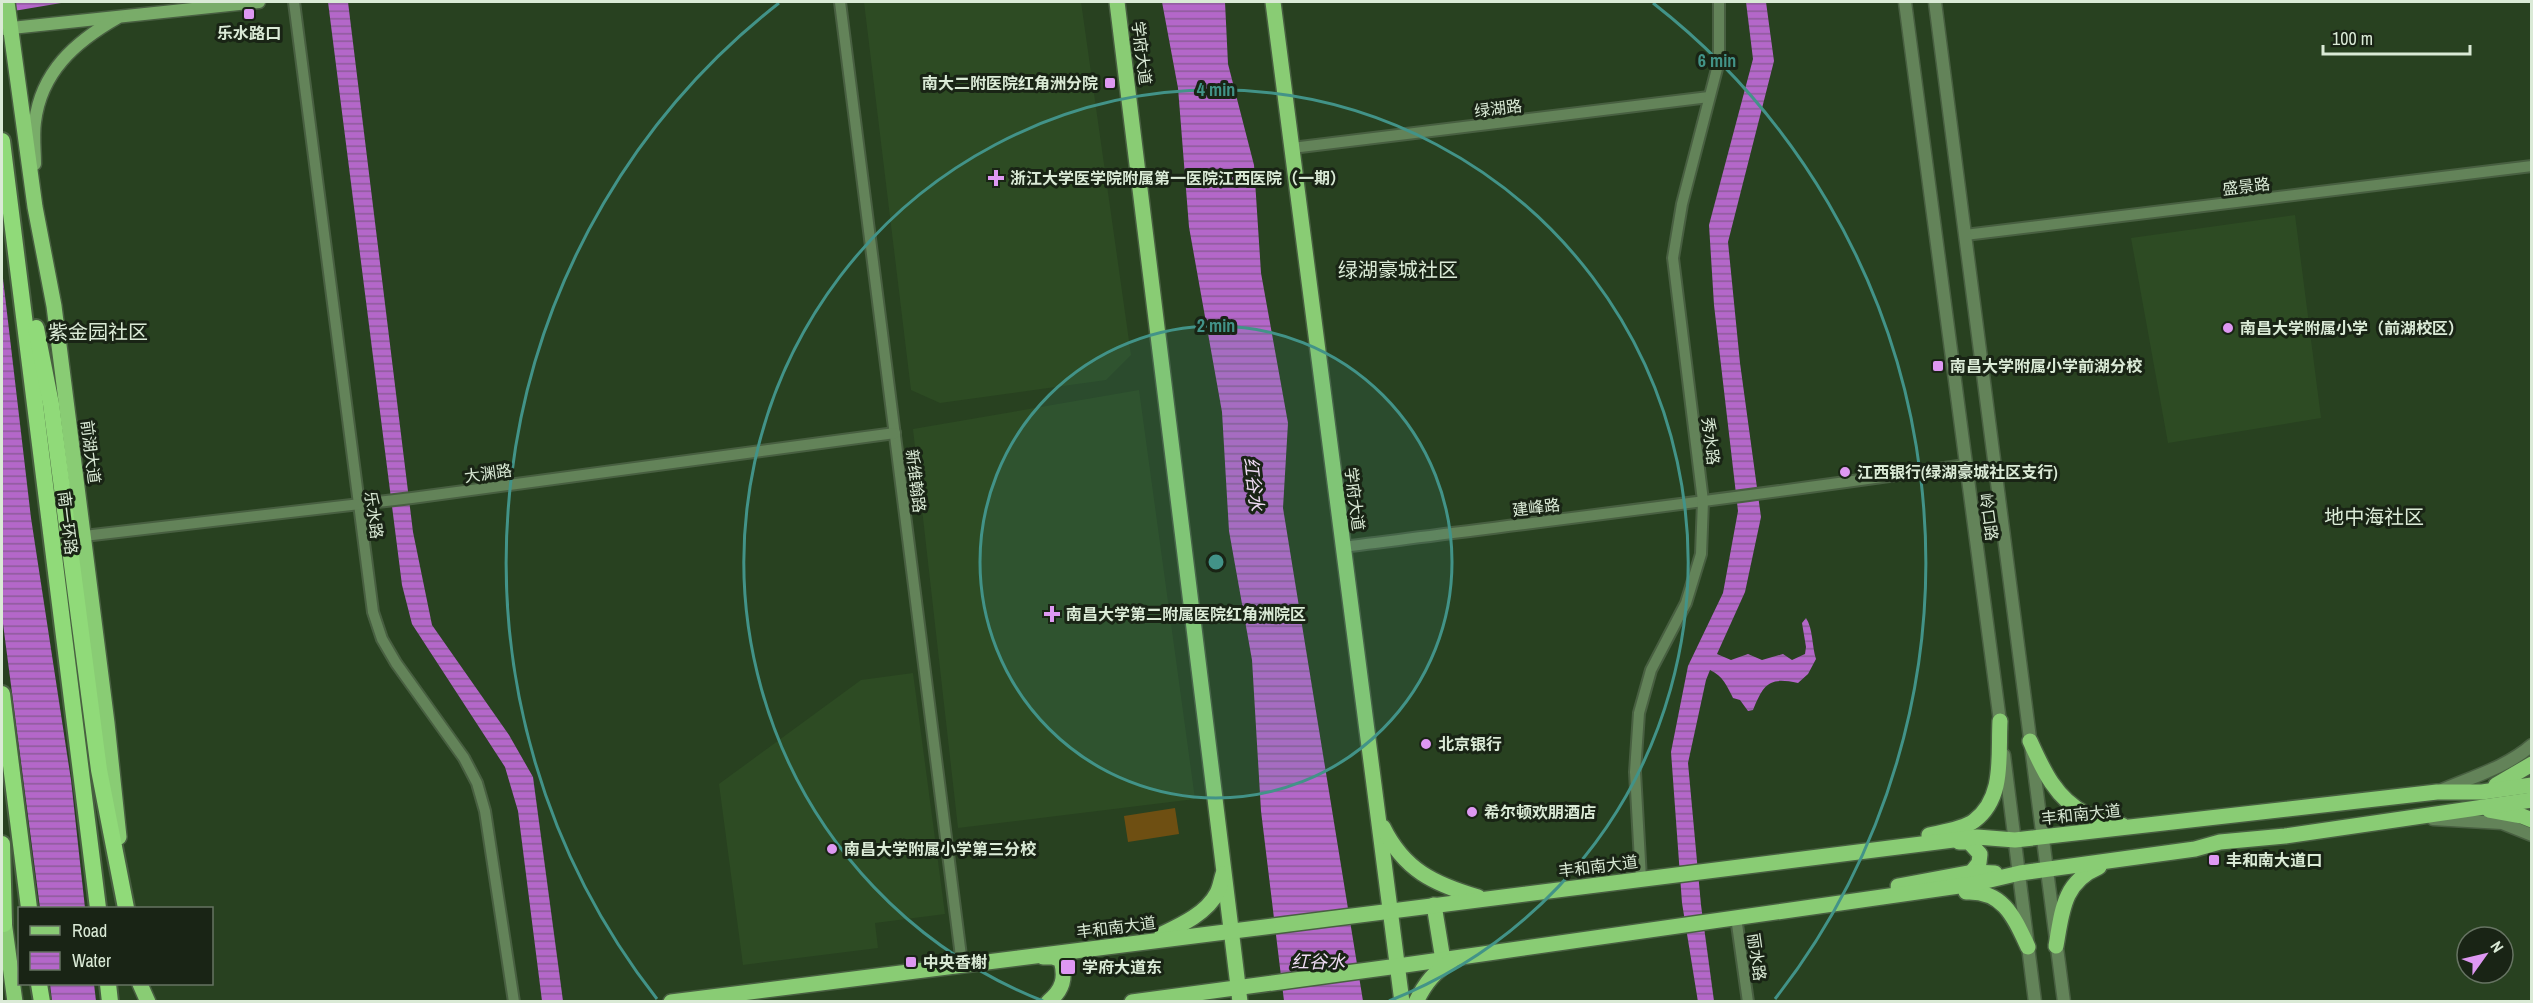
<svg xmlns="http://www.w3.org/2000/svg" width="2533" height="1003" font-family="'Archivo Narrow','Noto Sans SC',sans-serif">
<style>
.built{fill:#2d4b23}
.garden{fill:#6e4f12}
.water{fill:url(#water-rules)}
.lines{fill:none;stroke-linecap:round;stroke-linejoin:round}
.minor-casing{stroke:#485f41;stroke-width:14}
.tertiary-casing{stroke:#485f41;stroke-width:15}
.secondary-casing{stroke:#485f41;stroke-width:15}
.primary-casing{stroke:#485f41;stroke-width:18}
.trunk-casing{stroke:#485f41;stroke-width:20}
.minor{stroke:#638359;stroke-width:10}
.tertiary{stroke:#638359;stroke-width:12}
.secondary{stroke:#79ac69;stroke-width:12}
.primary{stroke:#89cc74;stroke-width:15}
.trunk{stroke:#90da79;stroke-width:16}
.ring{fill:none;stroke:#429388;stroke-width:3}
.poi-dot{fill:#de98f2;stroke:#192415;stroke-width:2}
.labels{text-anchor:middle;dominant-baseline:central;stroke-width:6;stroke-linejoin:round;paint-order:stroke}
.poi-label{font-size:16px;font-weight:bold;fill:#daead6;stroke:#192415;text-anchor:start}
.street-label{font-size:16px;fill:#daead6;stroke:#192415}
.water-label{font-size:18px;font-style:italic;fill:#efdcf4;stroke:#192415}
.quarter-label{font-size:20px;fill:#daead6;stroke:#192415}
.centre{fill:#429388;stroke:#192415;stroke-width:3}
.ring-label{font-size:18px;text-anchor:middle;font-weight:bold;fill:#429388;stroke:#192415;stroke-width:6;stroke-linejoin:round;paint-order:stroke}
</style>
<defs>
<pattern id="water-rules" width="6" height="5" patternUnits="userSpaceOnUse" patternTransform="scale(1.5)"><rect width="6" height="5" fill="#b467c9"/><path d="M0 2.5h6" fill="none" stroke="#8c5b99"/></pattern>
</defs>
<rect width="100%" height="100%" fill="#284120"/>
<g class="built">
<polygon points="864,2 1081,2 1131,355 1106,380 940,403 911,390"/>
<polygon points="2295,215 2321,418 2168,443 2131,238"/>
<polygon points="1139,390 1195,799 958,828 913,429"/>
<polygon points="913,673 945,914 875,923 878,948 743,965 719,784 861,680"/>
</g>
<polygon class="garden" points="1175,808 1179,834 1128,842 1124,816"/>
<g class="water">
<polygon points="2,2 67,2 2,13"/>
<polygon points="328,2 348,2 413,532 432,625 509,735 533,777 563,1001 542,1001 518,811 505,767 412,624 402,585"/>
<polygon points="1162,2 1225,2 1228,64 1254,165 1261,273 1288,423 1283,508 1363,1001 1284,1001 1261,811 1252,660 1229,531 1222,412 1189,227 1178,88"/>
<path d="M1746,2H1766L1774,61L1728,242L1740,363L1761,517L1745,592L1717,654L1731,660L1748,654L1762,660L1783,654L1792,660L1805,654L1806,647L1802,623L1806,618C1813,628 1812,647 1816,659L1808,674L1798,683C1769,677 1764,683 1753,710L1748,711L1740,700L1733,698C1727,686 1723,676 1710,670L1706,680L1688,763L1701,905L1714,1001L1698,1002L1682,903L1671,752L1688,666L1723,593L1738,511L1714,305L1709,225L1753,59Z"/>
<polygon points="2,270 31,518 71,780 85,908 40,908 2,616"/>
<polygon points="50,984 94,984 96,1001 52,1001"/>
</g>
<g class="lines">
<g class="minor-casing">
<g id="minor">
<polyline points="294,2 373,612 382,639 396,663 464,758 477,783 485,811 514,1002"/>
<polyline points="840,2 962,964"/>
<polyline points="1292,148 1709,97"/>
<polyline points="1965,235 2532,166"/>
<polyline points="84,536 412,498 895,433"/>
<path d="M1343,547C1551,520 1758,496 1965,465"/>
<polyline points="1641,879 1635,772 1639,713 1651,670 1686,603 1701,554 1703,501 1673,258 1682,204 1719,61 1719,2"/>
<polyline points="1736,917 1748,1002"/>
</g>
</g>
<g class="tertiary-casing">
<g id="tertiary">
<polyline points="1905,2 2001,729"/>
<polyline points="1935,2 2064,1002"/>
<polyline points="2004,755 2035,1002"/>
<path d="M2442,790C2472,777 2507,767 2532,745"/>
<polyline points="2433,819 2502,823 2532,835"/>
</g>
</g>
<g class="secondary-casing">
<g id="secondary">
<polyline points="2,29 259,2"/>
<path d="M35,164C35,151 33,136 35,122C41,72 75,42 117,18"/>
</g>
</g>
<g class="primary-casing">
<g id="primary">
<polyline points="7,2 35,207 54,306 107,723 119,837"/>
<polyline points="1117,2 1240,1002"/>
<polyline points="1273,2 1402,1002"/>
<path d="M2030,741C2043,770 2056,799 2086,814C2097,819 2110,822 2122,825"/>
<polyline points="2496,785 2532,764"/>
<polyline points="2489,810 2522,816 2532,820"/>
<path d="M1383,827C1404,870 1434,884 1478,897"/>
<path d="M1929,835C1942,832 1963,829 1974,821C2005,798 1998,756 2000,721"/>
<polyline points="1959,842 1969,842 1980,854 1979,863 1968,877"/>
<polyline points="1898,886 1973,872 1995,873"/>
<path d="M1966,892C2003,890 2014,917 2028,947"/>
<polyline points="1434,905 1443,960"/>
<polyline points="3,914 15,1002"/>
<path d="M1162,934C1181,925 1207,913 1217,893C1220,888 1221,880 1223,874"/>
<path d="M2056,946C2062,912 2063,882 2099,867"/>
<path d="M1043,957H1053L1061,960C1066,978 1063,990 1048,1002"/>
<polyline points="140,984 148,1002"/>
<polyline points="671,1002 1977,837 2015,840 2437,792 2482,792 2532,785"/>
<polyline points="1132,1002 1398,966 1973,884 2020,873 2195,849 2220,842 2285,836 2532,800"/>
<path d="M1416,1002C1425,983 1435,971 1453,960"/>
</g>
</g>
<g class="trunk-casing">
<g id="trunk">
<polyline points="2,141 98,908"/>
<polyline points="36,328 51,404 99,770 126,908"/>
<polyline points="2,694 29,908"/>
<polyline points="2,844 4,924"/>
<polyline points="39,984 42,1002"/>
<polyline points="108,984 110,1002"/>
</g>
</g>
<use href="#minor" class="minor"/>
<use href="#tertiary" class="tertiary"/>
<use href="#secondary" class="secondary"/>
<use href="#primary" class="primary"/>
<use href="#trunk" class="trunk"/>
</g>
<circle cx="1216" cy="562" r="236" fill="#429388" fill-opacity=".12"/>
<g class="ring">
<circle cx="1216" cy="562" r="236"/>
<path d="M1043 1001A472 472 0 1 1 1389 1001"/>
<path d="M657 999A709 709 0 0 1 779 3M1653 3A709 709 0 0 1 1775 999"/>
</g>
<g class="poi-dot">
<rect x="243" y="8" width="12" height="12" rx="3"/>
<rect x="1104" y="77" width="12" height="12" rx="3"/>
<path d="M993 169h6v6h6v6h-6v6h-6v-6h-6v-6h6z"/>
<circle cx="2228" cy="328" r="6"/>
<rect x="1932" y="360" width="12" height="12" rx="3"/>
<circle cx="1845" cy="472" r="6"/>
<path d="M1049 605h6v6h6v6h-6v6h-6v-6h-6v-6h6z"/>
<circle cx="1426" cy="744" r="6"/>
<circle cx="1472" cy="812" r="6"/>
<circle cx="832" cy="849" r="6"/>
<rect x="2208" y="854" width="12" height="12" rx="3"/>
<rect x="905" y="956" width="12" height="12" rx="3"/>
<rect x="1060" y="959" width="16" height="16" rx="3"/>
</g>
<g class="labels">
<g class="poi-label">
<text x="249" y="33" text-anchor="middle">乐水路口</text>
<text x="1098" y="83" text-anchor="end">南大二附医院红角洲分院</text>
<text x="1010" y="178">浙江大学医学院附属第一医院江西医院（一期）</text>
<text x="2240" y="328">南昌大学附属小学（前湖校区）</text>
<text x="1950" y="366">南昌大学附属小学前湖分校</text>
<text x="1857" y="472">江西银行(绿湖豪城社区支行)</text>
<text x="1066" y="614">南昌大学第二附属医院红角洲院区</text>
<text x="1438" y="744">北京银行</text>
<text x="1484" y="812">希尔顿欢朋酒店</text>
<text x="844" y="849">南昌大学附属小学第三分校</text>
<text x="2226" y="860">丰和南大道口</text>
<text x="923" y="962">中央香榭</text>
<text x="1082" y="967">学府大道东</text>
</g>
<g class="street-label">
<text transform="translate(1142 53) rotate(83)">学府大道</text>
<text transform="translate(1498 108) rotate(-7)">绿湖路</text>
<text transform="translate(2246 186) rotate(-7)">盛景路</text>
<text transform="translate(1711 441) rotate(83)">秀水路</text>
<text transform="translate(91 452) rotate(83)">前湖大道</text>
<text transform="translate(488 473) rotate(-8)">大渊路</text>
<text transform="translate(916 481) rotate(83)">新维翰路</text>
<text transform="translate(1355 499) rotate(83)">学府大道</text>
<text transform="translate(1536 507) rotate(-7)">建峰路</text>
<text transform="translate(374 515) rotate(82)">乐水路</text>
<text transform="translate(1989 517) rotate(82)">岭口路</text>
<text transform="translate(68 523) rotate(83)">南一环路</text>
<text transform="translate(2081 814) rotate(-6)">丰和南大道</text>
<text transform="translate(1598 866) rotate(-7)">丰和南大道</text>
<text transform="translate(1116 927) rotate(-7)">丰和南大道</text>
<text transform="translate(1757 957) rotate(82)">丽水路</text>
</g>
<g class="water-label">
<text transform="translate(1254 484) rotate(83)">红谷水</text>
<text x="1318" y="961">红谷水</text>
</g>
<g class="quarter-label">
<text x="1398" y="269">绿湖豪城社区</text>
<text x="98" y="331">紫金园社区</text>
<text x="2374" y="516">地中海社区</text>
</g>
</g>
<circle cx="1216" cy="562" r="9" class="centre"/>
<g class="ring-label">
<text x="1717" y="67">6 min</text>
<text x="1216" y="96">4 min</text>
<text x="1216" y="332">2 min</text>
</g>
<rect width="2533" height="1003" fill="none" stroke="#daead6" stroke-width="6"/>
<rect x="18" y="907" width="195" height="78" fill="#192415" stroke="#667362" stroke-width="1.5"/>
<rect x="30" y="926" width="30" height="9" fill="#89cc74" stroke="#667362" stroke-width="1.5"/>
<text x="72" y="937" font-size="18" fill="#daead6">Road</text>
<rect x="30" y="952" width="30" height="18" fill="url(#water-rules)" stroke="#667362" stroke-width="1.5"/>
<text x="72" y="967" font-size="18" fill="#daead6">Water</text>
<g transform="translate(2485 955) rotate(56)"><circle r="28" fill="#192415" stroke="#667362" stroke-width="1.5"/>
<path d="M0-4.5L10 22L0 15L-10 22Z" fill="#de98f2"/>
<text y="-9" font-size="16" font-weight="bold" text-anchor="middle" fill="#daead6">N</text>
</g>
<path d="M2323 45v9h147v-9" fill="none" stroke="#daead6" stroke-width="3"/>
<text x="2332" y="45" font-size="18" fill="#daead6" stroke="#192415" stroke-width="4.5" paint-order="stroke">100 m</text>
</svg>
